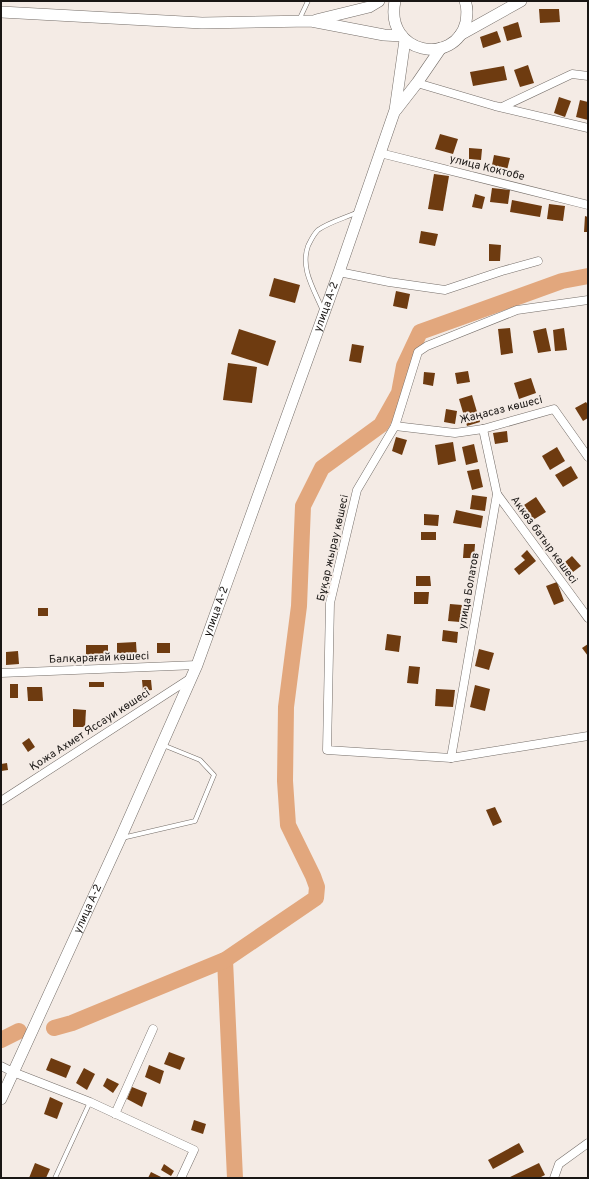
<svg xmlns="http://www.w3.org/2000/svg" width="589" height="1179" font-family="Overpass,sans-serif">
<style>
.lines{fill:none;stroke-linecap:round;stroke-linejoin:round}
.river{stroke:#e2a77d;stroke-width:16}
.building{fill:#6e3b10}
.lane-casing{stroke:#756e69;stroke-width:5}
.street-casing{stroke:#756e69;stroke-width:9}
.secondary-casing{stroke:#756e69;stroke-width:12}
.lane{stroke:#fff;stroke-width:4}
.street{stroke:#fff;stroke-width:8}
.secondary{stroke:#fff;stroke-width:11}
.labels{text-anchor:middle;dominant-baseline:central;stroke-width:4;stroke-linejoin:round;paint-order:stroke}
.street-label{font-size:11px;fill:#191614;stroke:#f4ebe5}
</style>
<rect width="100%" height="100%" fill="#f4ebe5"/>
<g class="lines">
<g class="river">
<polyline points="225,960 235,1178"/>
<polyline points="54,1028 72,1023 225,960 316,898 317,887 313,876 288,825 285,781 286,707 299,606 303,506 322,468 381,425 399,393 404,366 420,332 562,281 588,276"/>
<polyline points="1,1040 19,1031"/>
</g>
</g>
<g class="building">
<polygon points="539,9 559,9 560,22 540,23"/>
<polygon points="518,22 522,37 507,41 503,27"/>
<polygon points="497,31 501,42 483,48 480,37"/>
<polygon points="528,65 534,83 520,87 514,70"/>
<polygon points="504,66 507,80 473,86 470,72"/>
<polygon points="559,97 571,101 565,117 554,113"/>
<polygon points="580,100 588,102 588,120 576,117"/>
<polygon points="440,134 458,139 453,154 435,149"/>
<polygon points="469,148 482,149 481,160 469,159"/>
<polygon points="494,155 510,158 506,174 491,170"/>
<polygon points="434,174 449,176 443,211 428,209"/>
<polygon points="492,188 510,190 508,204 490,202"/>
<polygon points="475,194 485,197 482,209 472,207"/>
<polygon points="512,200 542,206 540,217 510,212"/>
<polygon points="549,204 565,206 563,221 547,219"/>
<polygon points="585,216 588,217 588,232 584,232"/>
<polygon points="421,231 438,234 435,246 419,243"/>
<polygon points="489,244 501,245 500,261 489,261"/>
<polygon points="274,278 300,285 295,303 269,296"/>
<polygon points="396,291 410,294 407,309 393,306"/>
<polygon points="510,328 513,353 501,355 498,329"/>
<polygon points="546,328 551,351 538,353 533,331"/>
<polygon points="564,328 567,350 555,351 553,330"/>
<polygon points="239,329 276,341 268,366 231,354"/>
<polygon points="352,344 364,346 361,363 349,361"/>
<polygon points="228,363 257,367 252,403 223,400"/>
<polygon points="468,371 470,382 457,384 455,373"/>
<polygon points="424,372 435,373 433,386 423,384"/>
<polygon points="531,378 536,393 519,399 514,383"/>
<polygon points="472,395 480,422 467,426 459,399"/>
<polygon points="586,402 588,405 588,418 583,421 575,408"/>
<polygon points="446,409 457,411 455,424 444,422"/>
<polygon points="507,431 508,442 495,444 493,433"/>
<polygon points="396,437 407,440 402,455 392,451"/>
<polygon points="453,442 456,461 438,465 435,445"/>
<polygon points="474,444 478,462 466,465 462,447"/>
<polygon points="557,447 565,461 550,470 542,456"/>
<polygon points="571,466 578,478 563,487 555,475"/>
<polygon points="479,469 483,487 472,490 467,471"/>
<polygon points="472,495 487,497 485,511 470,509"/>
<polygon points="536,497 546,512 533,520 524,505"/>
<polygon points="456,510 483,516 481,528 453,523"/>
<polygon points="424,514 439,515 438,526 424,525"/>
<rect x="421" y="532" width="15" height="8"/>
<polygon points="464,544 475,544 474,558 463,558"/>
<polygon points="527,550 536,561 519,575 514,569 525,560 521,556"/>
<polygon points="572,556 581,566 573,572 565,562"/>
<polygon points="416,576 430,576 431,586 416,586"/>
<polygon points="557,582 564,601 554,605 546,586"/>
<polygon points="414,592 429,592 428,604 414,604"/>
<polygon points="450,604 462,605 460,622 448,621"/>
<rect x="38" y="608" width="10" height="8"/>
<polygon points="443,630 458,632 457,643 442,641"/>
<polygon points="387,634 401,636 399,652 385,650"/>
<polygon points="136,642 137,657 117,657 117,643"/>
<rect x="157" y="643" width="13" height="10"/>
<polygon points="588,644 588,656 582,648"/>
<rect x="86" y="645" width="22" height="13"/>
<polygon points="479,649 494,653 489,670 475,666"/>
<polygon points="18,651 19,664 6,665 6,652"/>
<polygon points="409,666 420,667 418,684 407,683"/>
<polygon points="142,680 151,680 152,690 143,691"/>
<rect x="89" y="682" width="15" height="5"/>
<rect x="10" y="684" width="8" height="14"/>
<polygon points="475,685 490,689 485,711 470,707"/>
<polygon points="27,687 42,687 43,701 28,701"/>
<polygon points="436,689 455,690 453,707 435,706"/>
<polygon points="73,709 86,710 85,727 73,727"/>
<polygon points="29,738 35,747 28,752 22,743"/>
<polygon points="7,763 8,770 1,771 1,764"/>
<polygon points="495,807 502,822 493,826 486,810"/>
<polygon points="169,1052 185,1058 180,1070 164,1064"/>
<polygon points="51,1058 71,1066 66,1078 46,1070"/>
<polygon points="149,1065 164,1071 160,1084 145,1077"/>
<polygon points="84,1068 95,1074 87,1090 76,1083"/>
<polygon points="107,1078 119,1084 113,1093 103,1086"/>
<polygon points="132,1087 147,1093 142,1107 127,1099"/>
<polygon points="50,1097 63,1103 57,1119 44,1114"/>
<polygon points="194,1120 206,1124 203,1134 191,1130"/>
<polygon points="519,1143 524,1152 493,1169 488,1160"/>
<polygon points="35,1163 50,1169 46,1178 29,1178"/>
<polygon points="539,1163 545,1175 539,1178 508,1178"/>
<polygon points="164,1164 174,1171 171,1176 161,1170"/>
<polygon points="151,1172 163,1178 148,1178"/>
</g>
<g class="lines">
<g class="lane-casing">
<g id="lane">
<polyline points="299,20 308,1"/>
<path d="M323,311C314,289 300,269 308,246C311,240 313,235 318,230C329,222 345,218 358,212"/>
<polyline points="122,838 195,821 214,775 200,760 163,745"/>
<polyline points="55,1178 90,1102"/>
</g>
</g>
<g class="street-casing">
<g id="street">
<polyline points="417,83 495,106 588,128"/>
<polyline points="502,107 572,74 588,76"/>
<polyline points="380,153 588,205"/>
<polyline points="339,272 389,282 445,290 502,271 538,261"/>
<polyline points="588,300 517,310 427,346 418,352 395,426 357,490 330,603 327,750 451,758 588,736"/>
<polyline points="395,426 455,433 483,429 554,409 588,457"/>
<polyline points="497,494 588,618"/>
<polyline points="1,673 197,665"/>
<polyline points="451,758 497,494 483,429"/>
<polyline points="1,801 191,678"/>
<polyline points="1,1066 13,1072 90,1102 194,1150 181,1178"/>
<polyline points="115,1114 153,1029"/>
<polyline points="554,1178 559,1164 588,1143"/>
</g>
</g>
<g class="secondary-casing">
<g id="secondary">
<path d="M395,1C384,54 455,67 466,22C467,15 468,8 465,1"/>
<polyline points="1,12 202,23 311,21 384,35 402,36"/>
<polyline points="316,20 369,7 379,1"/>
<polyline points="460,35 521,1"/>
<polyline points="396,110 417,83 441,48"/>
<path id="s1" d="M1,1099L120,839L197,665L339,272L395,110L405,40"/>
</g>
</g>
<use href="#lane" class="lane"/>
<use href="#street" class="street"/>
<use href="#secondary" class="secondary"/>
</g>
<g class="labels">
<g class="street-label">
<text transform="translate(487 168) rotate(14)">улица Коктобе</text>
<text stroke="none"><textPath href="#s1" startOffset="857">улица А-2</textPath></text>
<text transform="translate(501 410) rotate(-14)">Жаңасаз көшесі</text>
<text transform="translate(544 540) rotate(54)">Аккөз батыр көшесі</text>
<text transform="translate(333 548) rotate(-77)">Бұқар жырау көшесі</text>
<text transform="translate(469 591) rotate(-80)">улица Болатов</text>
<text stroke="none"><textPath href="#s1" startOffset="533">улица А-2</textPath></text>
<text transform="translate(99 658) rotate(-2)">Балқарағай көшесі</text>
<text transform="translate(90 730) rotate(-33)">Қожа Ахмет Яссауи көшесі</text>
<text stroke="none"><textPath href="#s1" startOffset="209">улица А-2</textPath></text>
</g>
</g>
<rect width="589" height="1179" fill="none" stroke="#191614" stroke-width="4"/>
</svg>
